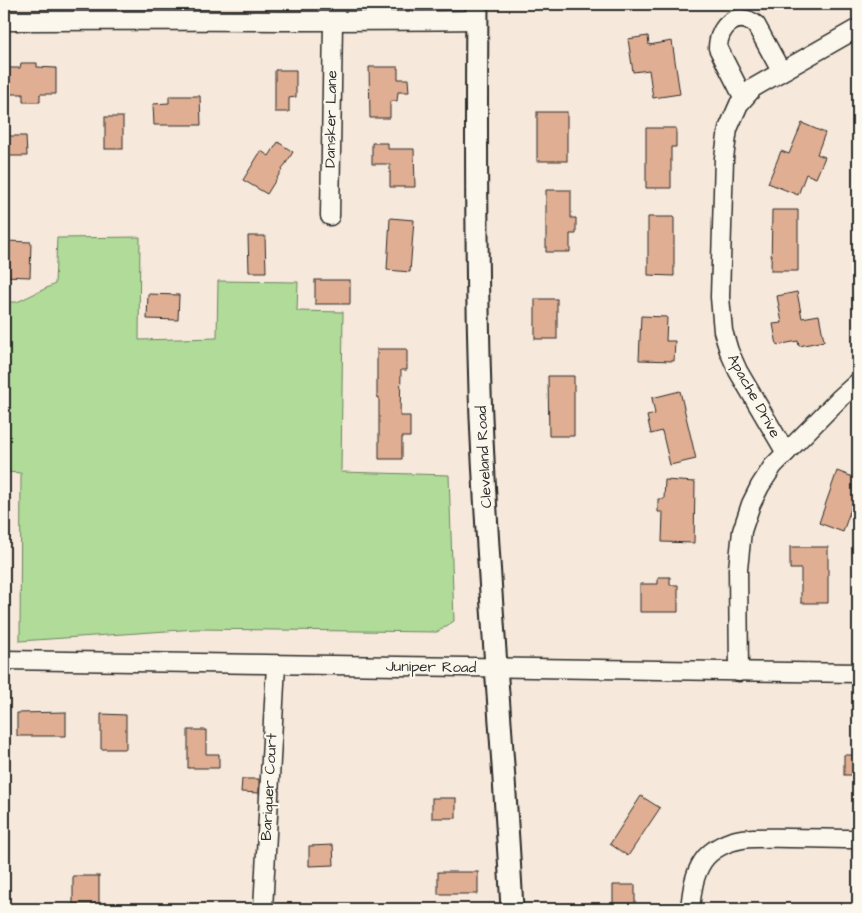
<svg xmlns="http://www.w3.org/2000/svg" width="862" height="913" font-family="'Architects Daughter',sans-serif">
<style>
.green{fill:#b0db98;stroke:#6e8362}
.building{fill:#e0ae92;stroke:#2b2b2b}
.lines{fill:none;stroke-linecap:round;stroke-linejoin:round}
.minor-casing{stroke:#2b2b2b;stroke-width:21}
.major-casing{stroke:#2b2b2b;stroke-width:25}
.minor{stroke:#fbf7ec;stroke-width:18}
.major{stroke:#fbf7ec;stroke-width:21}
.labels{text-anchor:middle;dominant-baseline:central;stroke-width:4.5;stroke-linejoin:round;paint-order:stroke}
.street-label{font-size:15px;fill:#2b2b2b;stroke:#fbf7ec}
</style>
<rect width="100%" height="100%" fill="#f6e8da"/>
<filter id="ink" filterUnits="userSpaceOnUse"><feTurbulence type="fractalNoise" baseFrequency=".02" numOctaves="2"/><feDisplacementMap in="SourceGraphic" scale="10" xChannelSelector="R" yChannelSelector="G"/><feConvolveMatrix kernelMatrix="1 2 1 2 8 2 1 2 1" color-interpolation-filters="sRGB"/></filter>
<g filter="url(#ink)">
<polygon class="green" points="140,237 139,340 217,338 218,281 298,282 297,311 343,312 341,472 449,475 454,621 437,632 196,629 20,641 21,473 4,472 4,302 17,302 55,284 57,238"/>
<g class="building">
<polygon points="648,36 649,45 672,41 680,94 653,98 649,70 633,72 628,39"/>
<polygon points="21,63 37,63 37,67 56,68 56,94 40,94 40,102 23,102 23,94 4,94 4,68 20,68"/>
<polygon points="369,67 398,67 398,79 408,79 409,92 398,92 397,101 390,101 390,118 370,118"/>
<polygon points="275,70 296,70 296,97 289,98 289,112 275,112"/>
<polygon points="169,96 200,96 201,125 154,125 153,104 169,103"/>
<rect x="537" y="112" width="30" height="49"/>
<rect x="105" y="117" width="18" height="32"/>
<polygon points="802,123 825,133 817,154 825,157 816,178 806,174 798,195 768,183 781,151 789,154"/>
<polygon points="646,128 676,128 676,147 671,147 671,188 646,188"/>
<polygon points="6,136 26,136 27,156 6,156"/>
<polygon points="278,142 293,152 267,194 243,180 261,151 269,156"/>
<polygon points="372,143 388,143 388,149 414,149 415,187 390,187 390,164 372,164"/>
<polygon points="546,190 571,190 571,218 576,218 576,234 570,234 570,252 546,252"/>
<polygon points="772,210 798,210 798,271 771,271"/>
<polygon points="648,217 674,217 674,276 648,275"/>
<polygon points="390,218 414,220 410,272 387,270"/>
<polygon points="248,236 265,236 266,272 249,272"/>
<polygon points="5,241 31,242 30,277 4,276"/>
<rect x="315" y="280" width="35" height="24"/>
<polygon points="797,292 802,318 819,315 824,341 799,346 798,341 777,345 773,324 782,323 777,296"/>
<polygon points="148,294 179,295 178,320 147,319"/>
<rect x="535" y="299" width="22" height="40"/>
<polygon points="641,316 667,317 666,341 675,341 674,361 639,360"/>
<polygon points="377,349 407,349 407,370 401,370 400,416 410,416 410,437 402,437 402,459 379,459 379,397 377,397"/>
<polygon points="548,376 574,376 574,436 549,436"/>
<polygon points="680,391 696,459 670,465 662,431 651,434 647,416 655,414 652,398"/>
<polygon points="837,471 858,479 858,488 843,532 819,523"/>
<polygon points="665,480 695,482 694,543 662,542 663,512 658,512 658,499 664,499"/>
<polygon points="790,547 828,547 828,603 801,603 801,569 790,569"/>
<polygon points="658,577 670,577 670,585 678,585 678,612 640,612 640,584 658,584"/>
<polygon points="66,712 66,736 17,736 17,713"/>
<polygon points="101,714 126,715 126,749 101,749"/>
<polygon points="188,730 206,730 206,754 219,754 219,768 188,768"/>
<rect x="844" y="755" width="14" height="20"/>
<polygon points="242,779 259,779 259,793 241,792"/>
<polygon points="641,796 660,808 628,856 610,844"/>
<rect x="432" y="798" width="24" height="20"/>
<polygon points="333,845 334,865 309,866 309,846"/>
<rect x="438" y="872" width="40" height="22"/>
<rect x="73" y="876" width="26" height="28"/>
<rect x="613" y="885" width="22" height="24"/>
</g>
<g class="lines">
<g class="minor-casing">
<g id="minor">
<path d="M4,21C162,20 319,22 477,20"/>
<path d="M743,97L718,48C718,27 737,9 756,25L781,71"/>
<polyline points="330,216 333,22"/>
<polyline points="786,453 738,371 729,351 723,331 720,297 724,158 728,129 739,104 753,88 858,28"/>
<polyline points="4,660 858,673"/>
<polyline points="739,672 738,569 742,531 751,504 760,486 773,466 839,399 858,382"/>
<polyline points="263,909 276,665"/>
<path d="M690,909C692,892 693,876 703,861C711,849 728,841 742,839C758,837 773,838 789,838C812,838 835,839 858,839"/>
</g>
</g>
<g class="major-casing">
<path id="major" d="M477,4C476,133 476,262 480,391C486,564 503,736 512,909"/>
</g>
<use href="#minor" class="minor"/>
<use href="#major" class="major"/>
</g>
</g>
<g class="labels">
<g class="street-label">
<text transform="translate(331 119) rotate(-89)">Dansker Lane</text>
<text transform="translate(754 396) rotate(61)">Apache Drive</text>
<text transform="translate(484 457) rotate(-93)">Cleveland Road</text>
<text transform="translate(431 667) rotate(1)">Juniper Road</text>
<text transform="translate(269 787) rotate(-87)">Bariquer Court</text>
</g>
</g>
<rect width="862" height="913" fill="none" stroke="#fbf7ec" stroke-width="20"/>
<rect x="10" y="10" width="842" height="893" fill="none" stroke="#2b2b2b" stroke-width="2" filter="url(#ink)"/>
</svg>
